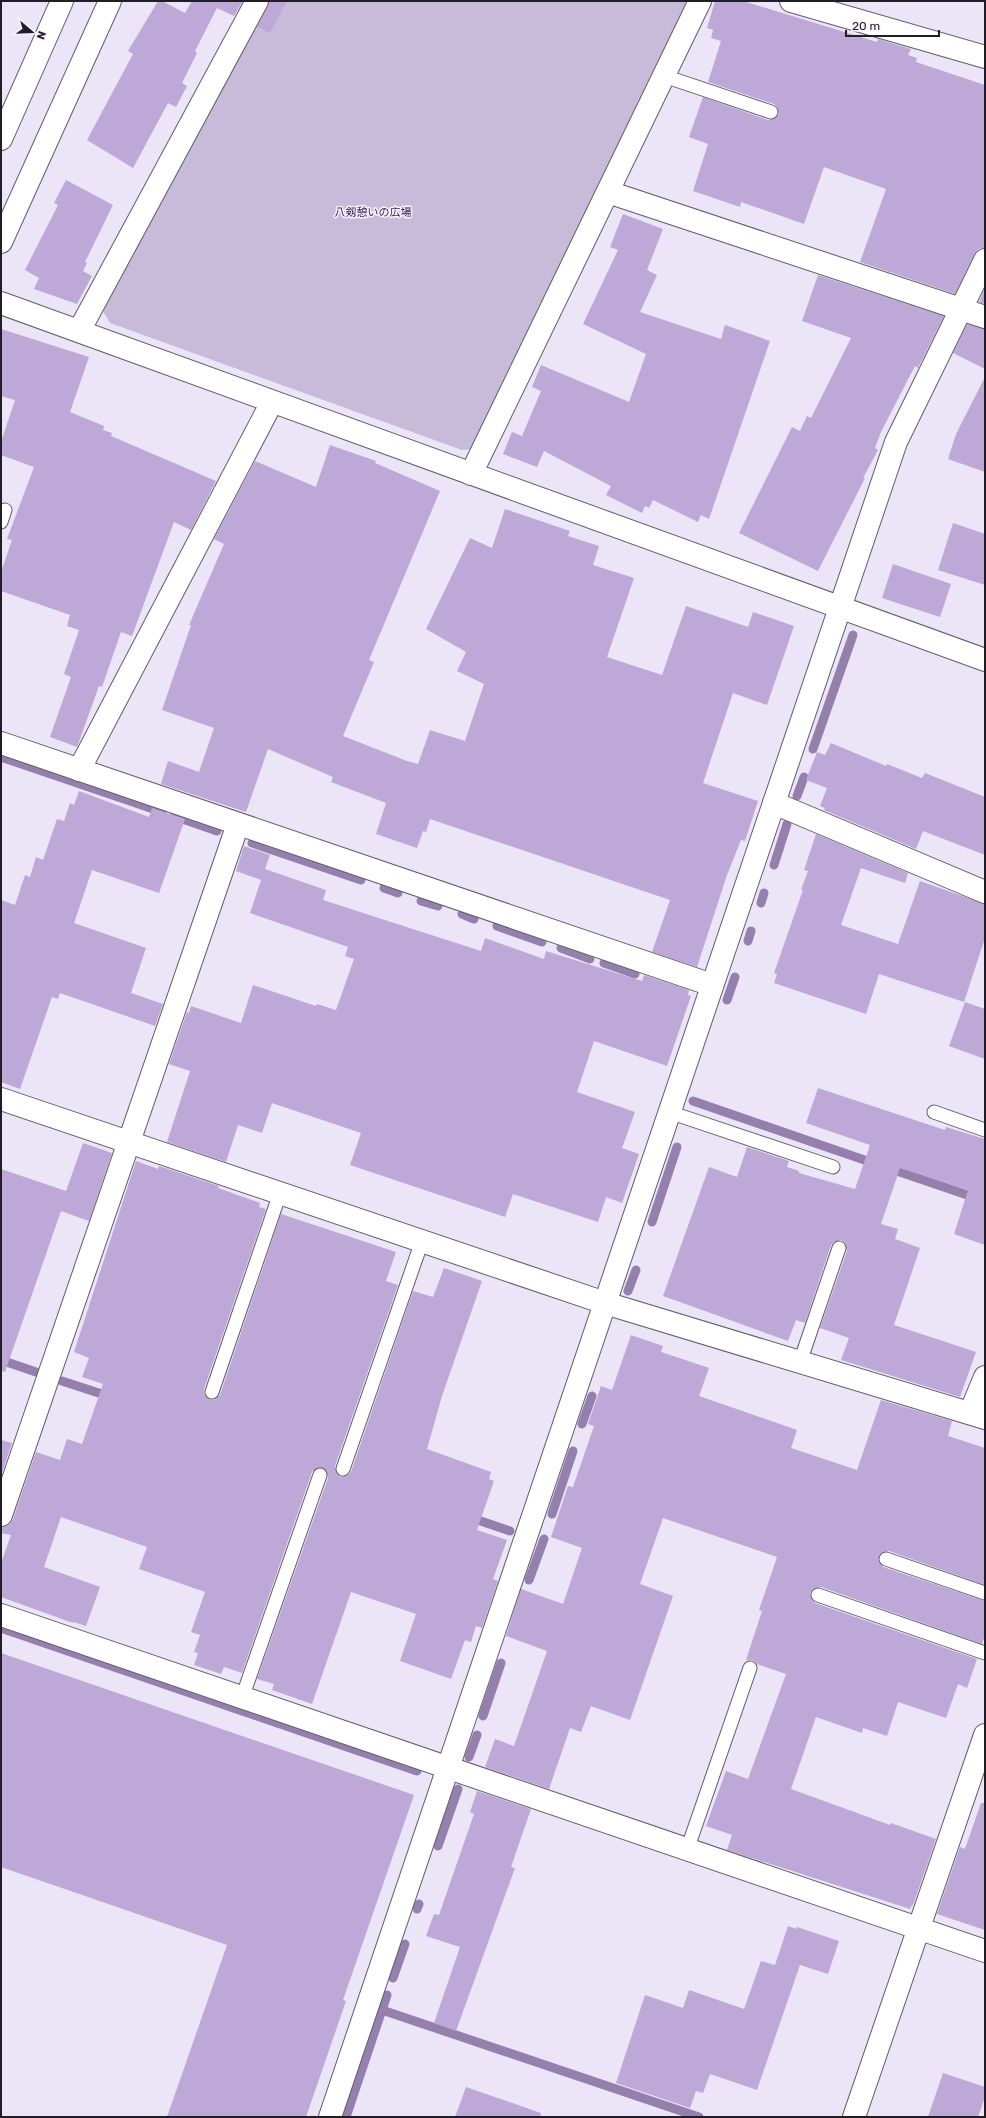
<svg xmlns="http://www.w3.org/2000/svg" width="986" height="2118" font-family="Rubik,'Noto Sans JP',sans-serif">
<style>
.green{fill:#c8bbd9}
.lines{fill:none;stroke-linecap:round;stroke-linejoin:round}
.stream{stroke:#9580ad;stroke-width:9}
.building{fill:#bda8d8}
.service-casing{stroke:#625b6b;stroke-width:15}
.minor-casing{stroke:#625b6b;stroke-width:24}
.tertiary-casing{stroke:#625b6b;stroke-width:24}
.service{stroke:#fff;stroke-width:13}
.minor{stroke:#fff;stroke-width:22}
.tertiary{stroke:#fff;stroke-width:22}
.labels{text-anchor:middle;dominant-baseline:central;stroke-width:3;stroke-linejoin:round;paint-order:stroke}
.park-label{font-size:11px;fill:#371a52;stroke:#f8f3ff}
</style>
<rect width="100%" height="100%" fill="#ece4f7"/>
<polygon class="green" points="267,1 689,1 472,449 462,450 110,323 103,311"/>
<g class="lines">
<g class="stream">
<polyline points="813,749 853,635"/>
<polyline points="1,757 162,812"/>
<polyline points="797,796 804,777"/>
<polyline points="174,816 217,831"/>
<polyline points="252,843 361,880"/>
<polyline points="774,865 787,824"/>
<polyline points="384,888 398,893"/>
<polyline points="421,901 438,906"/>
<polyline points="761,903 764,893"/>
<polyline points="462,914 474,919"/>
<polyline points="497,926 542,942"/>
<polyline points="748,941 751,931"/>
<polyline points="561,948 590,959"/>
<polyline points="604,963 635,974"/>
<polyline points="727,1000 735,977"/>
<polyline points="693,1101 876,1164"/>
<polyline points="888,1168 985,1201"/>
<polyline points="652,1222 677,1147"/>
<polyline points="628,1291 636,1270"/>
<polyline points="1,1360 36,1372"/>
<polyline points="62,1381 111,1397"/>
<polyline points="582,1424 592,1396"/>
<polyline points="309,1464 323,1469"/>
<polyline points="552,1514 573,1451"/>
<polyline points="469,1517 510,1531"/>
<polyline points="529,1580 544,1539"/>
<polyline points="1,1628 417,1771"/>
<polyline points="483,1716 501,1663"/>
<polyline points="469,1757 477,1735"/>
<polyline points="438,1846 458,1789"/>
<polyline points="417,1909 419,1904"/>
<polyline points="393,1978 405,1944"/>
<polyline points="382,2010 699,2117"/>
<polyline points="346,2117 387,1995"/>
</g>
</g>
<g class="building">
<polygon points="158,1 162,1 185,13 192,1 243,1 234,16 217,8 195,51 197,53 182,83 187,86 176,107 168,103 133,168 87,140 133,54 128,51"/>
<polygon points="269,1 287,1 270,33 257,27"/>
<polygon points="715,1 743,1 877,42 878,39 911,49 908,55 917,58 916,62 985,85 985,248 978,249 974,255 955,294 860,262 886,189 824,167 804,224 741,202 740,207 693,191 708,144 689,137 703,97 768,120 776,118 779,114 777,107 774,104 708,82 721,41 711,38 713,30 707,28"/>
<polygon points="66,180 113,205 85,262 87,263 83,271 92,276 77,304 34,289 39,278 25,270 58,205 54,203"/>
<polygon points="623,214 663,229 647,270 657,275 640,312 721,339 725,325 770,341 709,519 701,515 698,522 653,500 649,508 645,506 642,513 606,495 611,486 544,451 537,467 503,454 512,432 522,436 541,391 532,387 541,365 629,402 646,354 583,324 618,250 610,247"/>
<polygon points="818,275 944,316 918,368 915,366 881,432 875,448 878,450 863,478 865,478 818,571 739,533 792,427 800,431 807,416 811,418 851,338 802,321"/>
<polygon points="985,288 985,304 979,302"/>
<polygon points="967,324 985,329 985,369 953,353"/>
<polygon points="1,329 89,357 70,412 104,426 103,430 112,433 111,436 216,481 191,530 174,522 132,636 121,632 102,687 99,686 77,747 50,737 71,677 64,674 79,630 67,626 70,615 1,591 1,572 12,540 7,539 34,467 1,455 1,442 15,400 1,396"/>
<polygon points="985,377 985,472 948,459 956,434"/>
<polygon points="330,445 376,461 375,463 440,491 369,660 374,662 343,736 407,761 418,764 430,730 465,741 484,684 457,671 466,652 426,629 470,538 492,548 505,509 570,531 568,536 599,546 593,565 634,578 607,657 662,675 686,606 748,627 753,612 794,626 767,705 733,693 703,783 758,801 745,841 741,840 727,875 697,967 652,952 670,900 430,819 426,832 423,831 417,848 376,834 386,803 331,782 333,777 268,749 246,812 161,784 168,761 199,772 214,728 162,710 191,625 189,625 224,544 214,539 255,461 316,487"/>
<polygon points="953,523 985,534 985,585 938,570"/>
<polygon points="893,564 951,584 940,617 882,598"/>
<polygon points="831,743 886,766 887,764 922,778 925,773 985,797 985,855 923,831 916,849 824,810 825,808 820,806 827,788 806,780 817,752 825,755"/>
<polygon points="79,791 149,817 152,808 185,819 159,893 92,870 74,923 146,948 131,993 163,1004 155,1026 60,993 58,999 52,997 20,1089 1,1082 1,900 15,905 25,875 30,877 36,857 43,860 57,819 64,821 70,803 74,805"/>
<polygon points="816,834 908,873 905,883 861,868 841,925 898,944 920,881 985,904 985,938 964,1002 879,974 866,1014 774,983 777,974 774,973 803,890 801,890 808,871 804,870"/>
<polygon points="244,846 270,855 265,869 326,890 323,900 481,951 485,938 544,959 546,951 642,981 644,975 689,990 688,995 691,996 667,1066 594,1041 577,1092 635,1112 622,1148 639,1154 622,1203 606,1197 598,1222 513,1194 505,1217 350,1165 361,1133 272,1103 262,1133 238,1125 226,1162 167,1142 190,1071 169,1064 187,1012 189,1013 191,1006 241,1023 253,985 316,1006 317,1004 336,1010 354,959 345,956 348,947 250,913 261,880 236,871"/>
<polygon points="965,1002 985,1009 985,1059 949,1046"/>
<polygon points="818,1088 945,1130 946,1127 985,1139 985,1245 954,1234 968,1190 900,1168 881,1224 898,1229 895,1239 920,1248 894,1325 976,1352 960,1397 841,1360 849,1338 820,1328 847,1251 845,1243 841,1240 834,1242 831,1245 805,1323 796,1320 788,1341 663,1296 709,1167 737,1177 747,1147 789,1161 787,1167 799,1171 799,1173 855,1189 870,1145 806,1123"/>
<polygon points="83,1143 112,1153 89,1221 61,1211 5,1372 1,1371 1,1169 66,1191"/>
<polygon points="136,1161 158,1169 159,1166 219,1186 218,1188 260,1203 259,1207 266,1209 204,1389 204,1394 209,1399 214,1400 220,1395 281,1214 396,1252 386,1281 398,1285 335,1466 337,1474 341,1477 348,1475 351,1472 413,1291 433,1297 444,1268 482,1281 442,1396 427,1449 491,1472 489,1479 494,1481 477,1530 507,1540 493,1579 498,1581 482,1628 476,1626 471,1642 465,1640 451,1679 400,1661 416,1614 351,1592 312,1704 272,1690 274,1684 257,1679 328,1478 326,1470 322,1467 315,1469 312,1472 242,1673 224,1667 221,1674 194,1665 198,1653 194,1652 200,1635 191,1632 205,1592 139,1569 147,1547 61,1517 44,1567 100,1587 86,1626 73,1622 73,1623 1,1597 1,1563 11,1535 1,1533 1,1527 9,1525 13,1519 36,1452 60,1460 67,1439 82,1444 103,1384 82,1377 89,1358 74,1352"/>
<polygon points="631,1335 663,1346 661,1352 709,1368 699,1396 797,1430 791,1448 857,1470 881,1400 952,1421 948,1436 985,1448 985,1585 889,1551 881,1553 878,1560 883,1567 985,1601 985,1635 982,1644 821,1587 813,1589 810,1593 812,1600 815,1603 977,1659 967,1688 958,1684 946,1718 898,1702 887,1736 863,1728 862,1733 816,1717 791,1789 890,1825 891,1823 936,1839 913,1905 912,1905 910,1909 727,1850 732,1835 706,1826 726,1771 748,1779 786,1674 757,1664 752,1660 746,1660 762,1611 759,1610 777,1557 663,1518 640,1584 673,1596 630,1720 591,1706 581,1732 570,1728 549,1789 485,1767 495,1739 514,1746 547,1651 506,1636 521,1589 563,1604 582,1548 551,1537 568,1486 573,1487 594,1426 588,1424 601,1386 612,1390"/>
<polygon points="1,1440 12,1443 1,1476"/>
<polygon points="1,1653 414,1795 343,2000 346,2001 306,2117 167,2117 227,1945 1,1867"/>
<polygon points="477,1791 531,1809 511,1867 515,1868 456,2031 434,2023 460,1947 426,1936 434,1914 439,1915 474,1814 470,1812"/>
<polygon points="981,1803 985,1803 985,1930 937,1914 960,1847 965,1849"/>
<polygon points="788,1926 796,1929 797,1927 839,1941 828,1974 800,1965 757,2090 710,2074 703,2093 696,2091 690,2108 616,2083 645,1995 683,2008 689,1990 744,2009 761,1961 775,1965"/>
<polygon points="943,2073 985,2087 985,2097 978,2117 928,2117"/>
<polygon points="466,2087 541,2113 540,2117 455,2117"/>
</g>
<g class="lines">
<g class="service-casing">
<g id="service">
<polyline points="664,76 771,112"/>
<polyline points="1,522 5,510"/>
<polyline points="669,1112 833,1167"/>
<polyline points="934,1112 985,1130"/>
<polyline points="800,1362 839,1248"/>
<polyline points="212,1392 280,1193"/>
<polyline points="343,1469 422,1241"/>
<polyline points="886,1559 985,1593"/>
<polyline points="818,1595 985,1653"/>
<polyline points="242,1698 320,1475"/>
<polyline points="687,1850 750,1668"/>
</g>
</g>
<g class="minor-casing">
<g id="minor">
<polyline points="791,1 985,57"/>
<polyline points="608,192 985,317"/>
<polyline points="79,331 257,1"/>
<polyline points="471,474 700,1"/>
<polyline points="1,743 712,985"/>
<polyline points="79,770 272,402"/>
<polyline points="774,803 985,892"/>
<polyline points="1,1099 605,1303 985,1418"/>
<polyline points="970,1413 985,1377"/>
<polyline points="1,1515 238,824"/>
<polyline points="1,1615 985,1951"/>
<polyline points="330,2117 896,442 985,260"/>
<polyline points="854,2117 985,1735"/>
</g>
</g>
<g class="tertiary-casing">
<g id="tertiary">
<polyline points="1,139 62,1"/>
<polyline points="1,242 110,1"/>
<polyline points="1,303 985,660"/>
</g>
</g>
<use href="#service" class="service"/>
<use href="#minor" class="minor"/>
<use href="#tertiary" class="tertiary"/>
</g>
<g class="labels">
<g class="park-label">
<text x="373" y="212">八剱憩いの広場</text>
</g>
</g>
<rect width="986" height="2118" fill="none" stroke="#201d24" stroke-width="4"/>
<g transform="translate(32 32) rotate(109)" stroke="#f8f3ff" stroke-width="3" paint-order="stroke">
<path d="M0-3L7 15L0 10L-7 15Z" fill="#201d24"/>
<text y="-6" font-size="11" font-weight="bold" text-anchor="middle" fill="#201d24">N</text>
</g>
<path d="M846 30v6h93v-6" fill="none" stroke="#201d24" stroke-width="2"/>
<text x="852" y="30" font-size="12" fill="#201d24" stroke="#f8f3ff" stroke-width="3" paint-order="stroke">20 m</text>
</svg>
